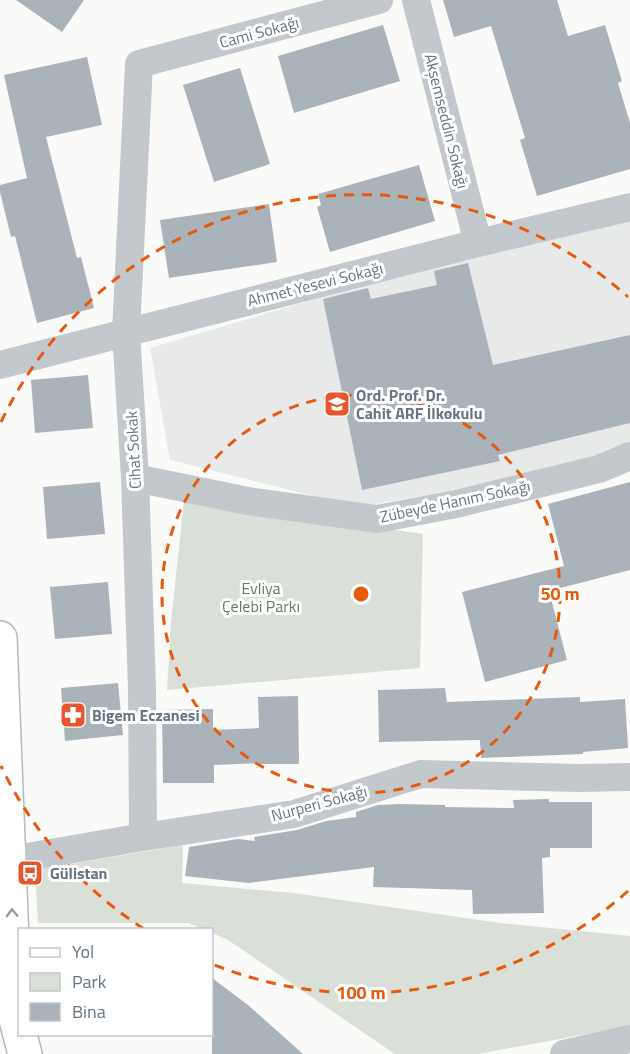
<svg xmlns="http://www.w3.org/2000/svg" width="630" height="1054" font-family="'Titillium Web',sans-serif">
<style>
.built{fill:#e8e9e9}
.green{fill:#dadfd7}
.building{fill:#aab3b9}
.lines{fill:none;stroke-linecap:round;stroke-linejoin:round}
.primary-casing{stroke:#b5babe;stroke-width:36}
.street{stroke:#c3c8cc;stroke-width:28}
.primary{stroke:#fff;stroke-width:33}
.oneway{stroke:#939fa8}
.ring{fill:none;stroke:#e8590c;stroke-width:3;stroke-dasharray:10 8}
.labels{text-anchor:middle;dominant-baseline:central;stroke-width:6;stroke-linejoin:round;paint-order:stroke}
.street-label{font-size:16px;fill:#657683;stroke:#fff}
.poi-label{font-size:16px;font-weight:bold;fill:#657683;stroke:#fff;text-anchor:start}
.park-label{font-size:16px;fill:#687a64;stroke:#fff}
.centre{fill:#e8590c;stroke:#fff;stroke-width:3}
.ring-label{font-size:18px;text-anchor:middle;font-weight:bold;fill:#e8590c;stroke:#fff;stroke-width:6;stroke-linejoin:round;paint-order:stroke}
</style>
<rect width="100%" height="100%" fill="#fafaf8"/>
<polygon class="built" points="630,217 630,444 529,477 358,507 170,460 150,348 483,249"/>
<g class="green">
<polygon points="184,500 423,534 420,668 167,690 171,623"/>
<polygon points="183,845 182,883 293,893 500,923 630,936 630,1026 478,1054 395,1054 228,940 212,933 212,930 203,929 188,923 38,923 35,870"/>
</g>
<g class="building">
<polygon points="16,0 84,0 62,32"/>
<polygon points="443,0 557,0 568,36 605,25 622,81 618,83 630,123 630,169 537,196 520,140 525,138 491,26 454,37"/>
<polygon points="383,25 400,81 294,113 278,56"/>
<polygon points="87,57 102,125 46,137 77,258 81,257 94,308 37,323 15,236 11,237 0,192 0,185 27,178 4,75"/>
<polygon points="240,68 270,164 214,182 183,85"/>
<polygon points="419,165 435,221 330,252 317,207 321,205 318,194"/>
<polygon points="269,204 277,262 169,278 160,220"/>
<polygon points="468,263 493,365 630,335 630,423 498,455 500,461 362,490 323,299 368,288 371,299 437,285 434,271"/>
<polygon points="88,375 93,428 35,433 31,380"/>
<polygon points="100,482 105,534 47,539 43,487"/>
<polygon points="630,482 630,570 549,591 567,660 485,682 462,592 564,566 548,504"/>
<polygon points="108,582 112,634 55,639 50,587"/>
<polygon points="118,683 123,735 65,741 61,688"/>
<polygon points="445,688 447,702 580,697 580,702 625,699 628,748 583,752 583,754 481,758 480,740 379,742 378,690"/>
<polygon points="298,696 299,764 259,764 259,763 214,765 214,783 163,783 162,710 213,709 213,730 259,728 258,697"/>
<polygon points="549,799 549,802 592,802 592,848 550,848 550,857 542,858 544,913 473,914 472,890 373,887 374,867 249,883 185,876 189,847 238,839 255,841 254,837 297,830 326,821 356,817 356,812 378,805 400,804 445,805 445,807 514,808 513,800"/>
<polygon points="212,978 248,1005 303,1054 212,1054"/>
</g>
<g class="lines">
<g class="primary-casing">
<polyline id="primary" points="0,638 15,1016 25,1054"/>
</g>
<g class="street">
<polyline points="416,0 478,243"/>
<polyline points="0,365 478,243 630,207"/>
<polyline points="135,478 248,501 377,519 456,504 599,469 630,456"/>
<polyline points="143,837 142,689 135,478 126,332 139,64 379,0"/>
<polyline points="10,860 143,837 294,814 421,774 578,778 630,777"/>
<polyline points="564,1054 630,1039"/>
</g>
<use href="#primary" class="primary"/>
</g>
<defs><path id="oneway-chevron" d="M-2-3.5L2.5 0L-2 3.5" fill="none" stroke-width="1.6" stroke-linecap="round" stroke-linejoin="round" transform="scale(1.5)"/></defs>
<use class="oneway" href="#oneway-chevron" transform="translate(12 913) rotate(-92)"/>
<g class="ring">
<circle cx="361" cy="594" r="199"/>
<path d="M628 891A399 399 0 0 1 212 964M144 929A399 399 0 0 1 1 766M1 422A399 399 0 0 1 628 297"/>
</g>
<defs>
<g id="school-square" transform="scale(1.35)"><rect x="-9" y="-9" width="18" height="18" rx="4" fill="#e4572e" stroke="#fff"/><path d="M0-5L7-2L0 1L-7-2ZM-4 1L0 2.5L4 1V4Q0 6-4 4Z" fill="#fff"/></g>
<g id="pharmacy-square" transform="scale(1.35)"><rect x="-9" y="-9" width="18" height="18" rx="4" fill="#e4572e" stroke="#fff"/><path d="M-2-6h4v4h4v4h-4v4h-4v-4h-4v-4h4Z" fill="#fff"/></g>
<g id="bus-square" transform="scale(1.35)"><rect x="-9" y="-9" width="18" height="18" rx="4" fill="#e4572e" stroke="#fff"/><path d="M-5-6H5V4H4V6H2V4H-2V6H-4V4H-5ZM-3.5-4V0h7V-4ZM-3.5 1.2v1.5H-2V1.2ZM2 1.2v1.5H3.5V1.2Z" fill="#fff"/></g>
</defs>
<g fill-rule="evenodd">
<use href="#school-square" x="337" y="404"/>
<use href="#pharmacy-square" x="73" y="715"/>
<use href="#bus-square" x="30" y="873"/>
</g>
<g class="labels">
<g class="street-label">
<text transform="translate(259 32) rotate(-15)">Cami Sokağı</text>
<text transform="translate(447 121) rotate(76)">Akşemseddin Sokağı</text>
<text transform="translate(315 284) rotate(-14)">Ahmet Yesevi Sokağı</text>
<text transform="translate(133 450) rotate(-93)">Cihat Sokak</text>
<text transform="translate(455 501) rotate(-12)">Zübeyde Hanım Sokağı</text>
<text transform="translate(319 803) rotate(-15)">Nurperi Sokağı</text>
</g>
<g class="poi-label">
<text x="356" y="395">Ord. Prof. Dr.<tspan x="356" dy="18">Cahit ARF İlkokulu</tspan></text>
<text x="92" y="715">Bigem Eczanesi</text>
<text x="50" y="873">Gülistan</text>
</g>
<g class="park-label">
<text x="261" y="588">Evliya<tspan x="261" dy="18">Çelebi Parkı</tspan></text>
</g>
</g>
<circle cx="361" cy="594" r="9" class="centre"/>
<g class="ring-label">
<text x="560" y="600">50 m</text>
<text x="361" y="999">100 m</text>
</g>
<rect x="18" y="928" width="195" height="108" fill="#ffffff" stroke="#c1c8cd" stroke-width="1.5"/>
<rect x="30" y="948" width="30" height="9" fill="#ffffff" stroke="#c1c8cd" stroke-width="1.5"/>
<text x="72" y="958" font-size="18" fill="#657683">Yol</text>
<rect x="30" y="973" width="30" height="18" fill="#dadfd7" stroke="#c1c8cd" stroke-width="1.5"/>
<text x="72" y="988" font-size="18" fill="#657683">Park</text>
<rect x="30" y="1003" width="30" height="18" fill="#aab3b9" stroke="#c1c8cd" stroke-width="1.5"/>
<text x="72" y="1018" font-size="18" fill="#657683">Bina</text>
</svg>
